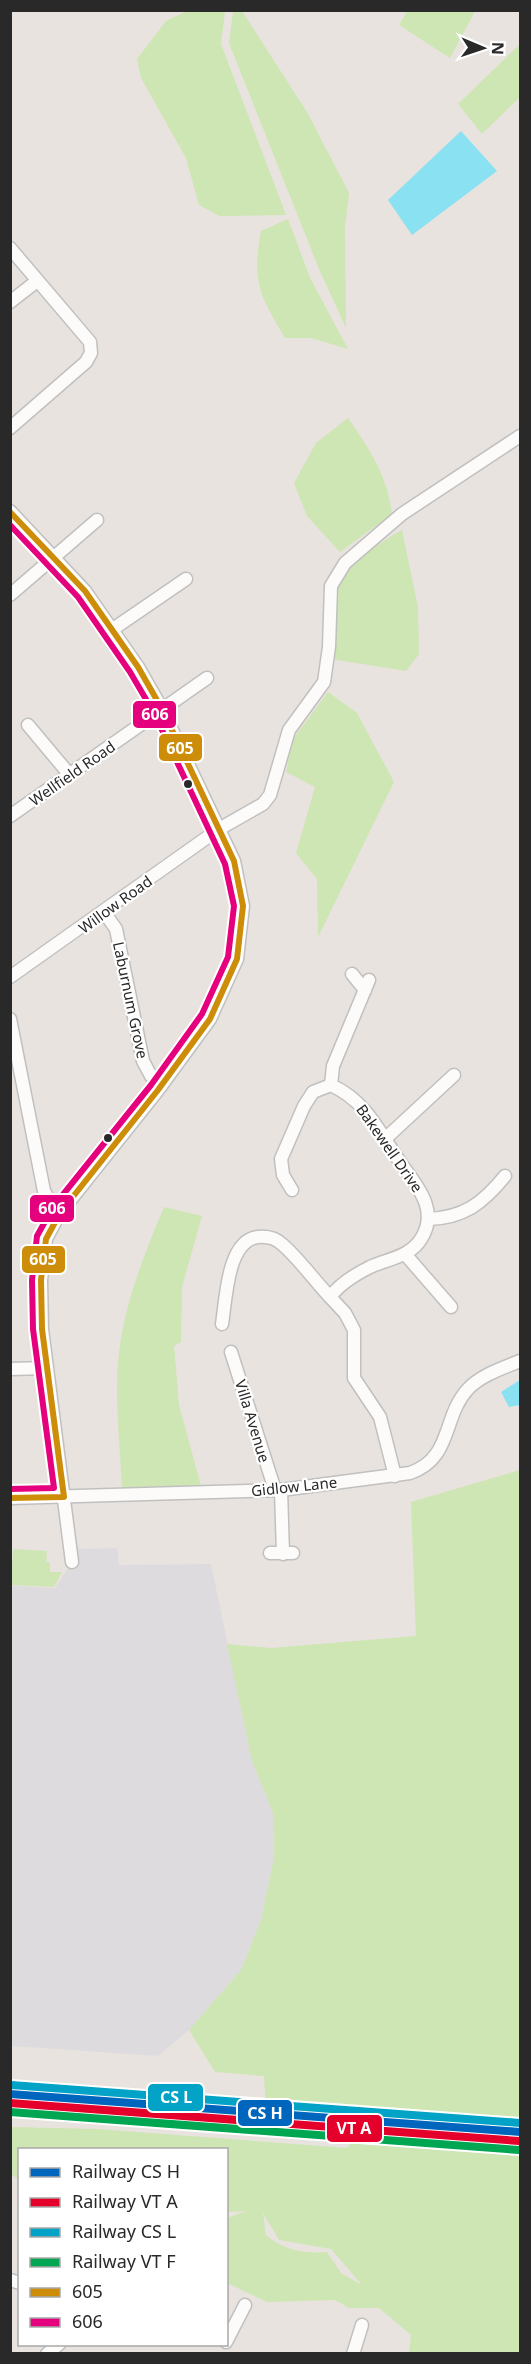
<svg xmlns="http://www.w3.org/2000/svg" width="531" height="2364" font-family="'Noto Sans',sans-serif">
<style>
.industrial{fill:#dedbde}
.green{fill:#cde6b3;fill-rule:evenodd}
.water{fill:#8ae1f2}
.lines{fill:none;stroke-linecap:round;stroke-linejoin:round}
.street-casing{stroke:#c1c0c0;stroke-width:15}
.street{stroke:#fcfbfa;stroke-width:12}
.bus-1-casing{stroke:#fff;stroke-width:10}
.bus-2-casing{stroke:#fff;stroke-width:10}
.bus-1{stroke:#ce8d08;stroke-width:6}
.bus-2{stroke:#e5007d;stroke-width:6}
.rail-1-casing{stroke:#fff;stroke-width:12}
.rail-2-casing{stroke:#fff;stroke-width:12}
.rail-3-casing{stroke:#fff;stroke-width:12}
.rail-4-casing{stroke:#fff;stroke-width:12}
.rail-1{stroke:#0065bd;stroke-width:8}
.rail-2{stroke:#e4002b;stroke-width:8}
.rail-3{stroke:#02a3c6;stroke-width:8}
.rail-4{stroke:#00a651;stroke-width:8}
.bus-dot{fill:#292929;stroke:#fff;stroke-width:2}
.labels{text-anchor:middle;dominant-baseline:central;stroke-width:4.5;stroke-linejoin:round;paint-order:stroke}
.street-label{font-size:15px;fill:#292929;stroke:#fff}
.line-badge{stroke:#fff;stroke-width:2}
.badge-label{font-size:16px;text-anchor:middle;font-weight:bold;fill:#fff}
</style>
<rect width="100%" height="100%" fill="#e8e3de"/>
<polygon class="industrial" points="117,1548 119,1565 211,1564 252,1761 273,1813 274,1858 261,1920 241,1970 189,2030 158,2056 11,2046 11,1586 55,1588 72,1562 76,1549"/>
<g class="green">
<polygon points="187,11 225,11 221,44 286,215 219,216 199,205 186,158 141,78 137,59 166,21"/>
<polygon points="233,11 242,11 307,112 349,193 345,227 346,328 319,269 229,43"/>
<polygon points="407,11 407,10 475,11 450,58 399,25"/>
<polygon points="520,44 520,97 482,134 458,104"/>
<path d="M288,219L310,278L348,349L311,338H285C259,294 252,283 261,231Z"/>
<path d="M348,418C370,450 387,475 392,514L340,552L307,516L294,483L316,443Z"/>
<path d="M402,530L418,607L419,654L406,671L331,659C332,635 330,608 339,585C348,563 382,541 402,530Z"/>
<polygon points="328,692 357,713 394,782 318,937 317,879 296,853 315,787 286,772 293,739"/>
<path d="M164,1207L202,1216L182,1287L181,1342L174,1346L179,1405L201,1486L122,1489C120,1439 112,1383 122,1333C130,1289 147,1248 164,1207Z"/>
<polygon points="520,1470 520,2122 266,2109 264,2076 215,2072 189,2030 241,1970 261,1920 274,1858 273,1813 252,1761 227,1644 271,1648 416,1636 411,1502"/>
<polygon points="13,1549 47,1551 46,1562 50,1562 50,1572 62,1572 54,1587 11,1585"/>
<path d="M11,2127L97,2129L347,2148L351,2143L520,2156V2353H409L411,2335L379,2308H349L335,2300L267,2302L227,2283V2218L246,2211L227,2212L226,2150H20L19,2180L11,2174ZM263,2213L279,2240L331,2249L362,2285L341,2273L327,2252C304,2254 283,2250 266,2235Z"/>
</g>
<g class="water">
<polygon points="461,131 497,171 412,235 388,200"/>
<polygon points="520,1380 520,1405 509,1407 501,1392"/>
</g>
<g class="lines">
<g class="street-casing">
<g id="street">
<polyline points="10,248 90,342 91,353 86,362 10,428"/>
<polyline points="10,302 37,281"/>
<polyline points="10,511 85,591 138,667 162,709 234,861 243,906 237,959 210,1019 158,1090 60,1213 46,1239 41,1280 42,1329 72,1562"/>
<polyline points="10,595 97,520"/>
<polyline points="113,629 186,579"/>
<polyline points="28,725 69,774"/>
<polyline points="10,816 207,678"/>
<polyline points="104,912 116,929 143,1061 151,1076 161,1086"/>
<polyline points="352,974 365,990"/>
<polyline points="10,977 219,829 263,804 270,795 289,730 324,682 329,647 331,586 345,563 402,514 520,436"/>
<polyline points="10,1019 44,1191 53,1207 60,1213"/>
<polyline points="331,1085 333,1066 369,980"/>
<polyline points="386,1138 454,1075"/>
<path d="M292,1190L283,1175L281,1159L304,1106L313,1092L331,1085C368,1102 380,1134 402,1165C418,1187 439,1211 421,1239C410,1257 387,1259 370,1267C356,1274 339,1285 330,1297L345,1313L354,1330V1378L380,1417L395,1476"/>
<path d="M428,1219C464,1218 483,1203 505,1176"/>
<polyline points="405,1254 451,1307"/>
<path d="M222,1324C226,1300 227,1240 258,1237C268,1236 276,1238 283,1245C300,1260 314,1280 330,1297"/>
<polyline points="231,1352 275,1490"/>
<polyline points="10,1369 46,1368"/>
<polyline points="281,1490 283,1554"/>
<path d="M10,1498L281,1490L410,1473C453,1458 442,1417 468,1389C481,1375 503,1368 520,1361"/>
<polyline points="270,1553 293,1553"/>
<polyline points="10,2280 20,2283"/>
<polyline points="226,2342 245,2305"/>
<polyline points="47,2354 59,2344"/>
<polyline points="353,2354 362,2325"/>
</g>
</g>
<use href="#street" class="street"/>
<g class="bus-1-casing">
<polyline id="bus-1" points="10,512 85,591 138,667 162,709 234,861 243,906 237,959 210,1019 158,1090 60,1213 46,1239 41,1280 42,1329 64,1497 10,1498"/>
</g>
<g class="bus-2-casing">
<polyline id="bus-2" points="10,525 78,597 130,672 154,713 225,864 234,906 228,957 202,1014 151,1085 53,1207 37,1236 32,1280 33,1329 54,1488 10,1489"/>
</g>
<use href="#bus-1" class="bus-1"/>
<use href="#bus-2" class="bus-2"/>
<g class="rail-1-casing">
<polyline id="rail-1" points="10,2094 520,2132"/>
</g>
<g class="rail-2-casing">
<polyline id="rail-2" points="10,2103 519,2141"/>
</g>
<g class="rail-3-casing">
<polyline id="rail-3" points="11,2085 520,2123"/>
</g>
<g class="rail-4-casing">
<polyline id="rail-4" points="10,2112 519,2150"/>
</g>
<use href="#rail-1" class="rail-1"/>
<use href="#rail-2" class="rail-2"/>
<use href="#rail-3" class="rail-3"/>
<use href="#rail-4" class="rail-4"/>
</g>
<g class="bus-dot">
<circle cx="188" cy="784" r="5"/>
<circle cx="108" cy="1138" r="5"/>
</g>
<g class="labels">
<g class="street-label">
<text transform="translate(72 773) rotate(-35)">Wellfield Road</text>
<text transform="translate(115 904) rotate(-36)">Willow Road</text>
<text transform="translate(131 1000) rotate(78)">Laburnum Grove</text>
<text transform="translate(390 1148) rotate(55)">Bakewell Drive</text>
<text transform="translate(253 1421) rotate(73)">Villa Avenue</text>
<text transform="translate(294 1486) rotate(-6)">Gidlow Lane</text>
</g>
</g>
<g class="line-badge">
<rect x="132" y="700" width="45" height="29" rx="6" fill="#e5007d"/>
<rect x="158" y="733" width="45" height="29" rx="6" fill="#ce8d08"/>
<rect x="29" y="1194" width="46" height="29" rx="6" fill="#e5007d"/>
<rect x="21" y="1245" width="45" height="29" rx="6" fill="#ce8d08"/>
<rect x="147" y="2083" width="57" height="29" rx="6" fill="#02a3c6"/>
<rect x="237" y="2099" width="56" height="28" rx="6" fill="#0065bd"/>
<rect x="326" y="2114" width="57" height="29" rx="6" fill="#e4002b"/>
</g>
<g class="badge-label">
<text x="155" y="720">606</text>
<text x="180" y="754">605</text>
<text x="52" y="1214">606</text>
<text x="43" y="1265">605</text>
<text x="176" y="2103">CS L</text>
<text x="265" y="2119">CS H</text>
<text x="354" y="2134">VT A</text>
</g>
<rect width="531" height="2364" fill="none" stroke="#292929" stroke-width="24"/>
<rect x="18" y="2148" width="210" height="198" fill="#ffffff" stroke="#a9a9a9" stroke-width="1.5"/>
<rect x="30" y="2168" width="30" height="9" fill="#0065bd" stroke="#a9a9a9" stroke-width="1.5"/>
<text x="72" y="2178" font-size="18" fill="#292929">Railway CS H</text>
<rect x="30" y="2198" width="30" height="9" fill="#e4002b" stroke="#a9a9a9" stroke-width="1.5"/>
<text x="72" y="2208" font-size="18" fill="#292929">Railway VT A</text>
<rect x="30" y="2228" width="30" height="9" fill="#02a3c6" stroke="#a9a9a9" stroke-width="1.5"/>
<text x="72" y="2238" font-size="18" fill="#292929">Railway CS L</text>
<rect x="30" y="2258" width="30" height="9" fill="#00a651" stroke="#a9a9a9" stroke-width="1.5"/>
<text x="72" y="2268" font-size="18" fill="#292929">Railway VT F</text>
<rect x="30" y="2288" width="30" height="9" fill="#ce8d08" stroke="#a9a9a9" stroke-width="1.5"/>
<text x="72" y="2298" font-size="18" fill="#292929">605</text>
<rect x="30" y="2318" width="30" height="9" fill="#e5007d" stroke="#a9a9a9" stroke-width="1.5"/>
<text x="72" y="2328" font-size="18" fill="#292929">606</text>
<g transform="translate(483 48) rotate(92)" stroke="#ffffff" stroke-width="4.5" paint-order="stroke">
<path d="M0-4.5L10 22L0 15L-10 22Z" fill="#292929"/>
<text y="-9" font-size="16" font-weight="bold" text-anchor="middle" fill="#292929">N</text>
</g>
</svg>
